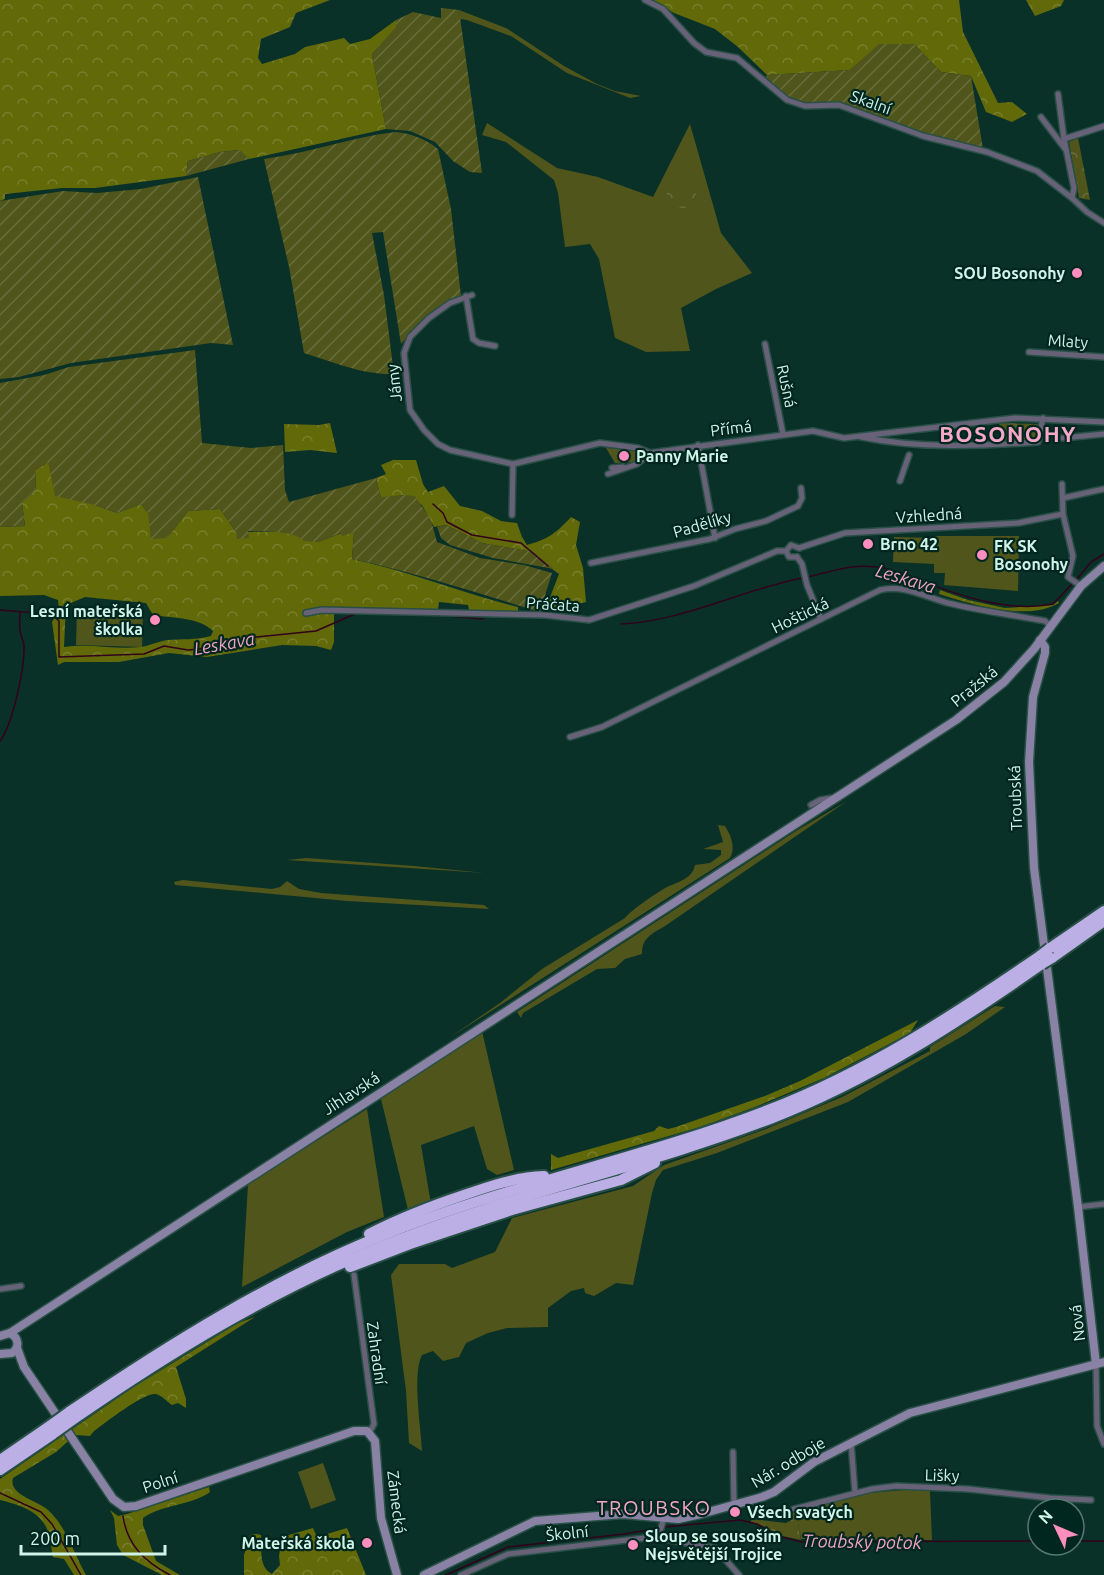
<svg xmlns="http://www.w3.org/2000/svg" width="1104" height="1575" font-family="Ubuntu,sans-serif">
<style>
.grass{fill:#50551b}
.forest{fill:url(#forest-crowns);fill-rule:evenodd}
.park{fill:url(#park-crowns)}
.garden{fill:url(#garden-furrows)}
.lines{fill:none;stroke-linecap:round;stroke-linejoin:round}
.stream{stroke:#32021b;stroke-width:1.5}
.street-casing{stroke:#295047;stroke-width:8}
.secondary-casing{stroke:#295047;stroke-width:11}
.highway-casing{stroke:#295047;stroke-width:14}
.street{stroke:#676278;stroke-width:5}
.secondary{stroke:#8982a5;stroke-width:8}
.highway{stroke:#bbafe6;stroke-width:10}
.highway-bridge-casing{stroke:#295047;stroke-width:14;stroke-linecap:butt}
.highway-bridge{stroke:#bbafe6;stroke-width:10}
.poi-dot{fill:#fe8ebd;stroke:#00271f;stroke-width:2}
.labels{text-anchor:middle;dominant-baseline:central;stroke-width:4.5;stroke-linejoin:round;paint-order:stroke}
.street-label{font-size:16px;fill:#d1f4e9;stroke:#00271f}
.poi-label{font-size:16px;font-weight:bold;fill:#d1f4e9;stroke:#00271f;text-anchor:start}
.water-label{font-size:18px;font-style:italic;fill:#f2a4c3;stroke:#00271f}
.quarter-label{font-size:20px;letter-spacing:1.5px;fill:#f6a8c7;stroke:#00271f}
.district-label{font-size:22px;font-weight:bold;letter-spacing:1.5px;fill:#f6a8c7;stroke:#00271f}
</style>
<defs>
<pattern id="forest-crowns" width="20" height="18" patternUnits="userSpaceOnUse" patternTransform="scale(1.5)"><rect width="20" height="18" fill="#626909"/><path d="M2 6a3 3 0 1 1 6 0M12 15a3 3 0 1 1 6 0" fill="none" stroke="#777f2d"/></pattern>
<pattern id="park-crowns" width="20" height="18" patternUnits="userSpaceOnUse" patternTransform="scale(1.5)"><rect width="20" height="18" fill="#50551b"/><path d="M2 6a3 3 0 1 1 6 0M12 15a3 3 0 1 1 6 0" fill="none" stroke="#686e3c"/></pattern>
<pattern id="garden-furrows" width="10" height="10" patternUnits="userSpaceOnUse" patternTransform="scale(1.5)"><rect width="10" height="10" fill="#50551b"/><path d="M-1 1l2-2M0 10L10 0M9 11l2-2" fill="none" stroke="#686e3c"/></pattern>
</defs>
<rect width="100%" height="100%" fill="#093128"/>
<g class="grass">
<polygon points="459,10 506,28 564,66 597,84 615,91 641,96 630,98 567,73 511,36 467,20 460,19"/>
<polygon points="487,123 557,168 598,177 653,197 690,124 721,233 752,273 716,289 681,308 690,351 646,352 615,338 599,259 590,244 565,247 558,193 554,180 506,142 482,135"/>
<polygon points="935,536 1019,536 1018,591 944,585 945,573 934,573 934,564 893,562 894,537 935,538"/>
<polygon points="77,609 143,611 142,647 76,645"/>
<path d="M847,801L665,926C652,934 642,937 642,954L625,959L615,968L597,969L523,1013L521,1018L517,1012L796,831Z"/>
<path d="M718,825L725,826C731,835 736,848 730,858L449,1038L500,1003L542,969L625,918C630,911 655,894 662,890C674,882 692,881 695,865L710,863L721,855V850L703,849L723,842Z"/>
<polygon points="306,858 414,866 485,873 287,860"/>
<polygon points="183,880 272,889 280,887 287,881 299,889 321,893 484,905 489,909 347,901 175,885 174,882"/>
<path d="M995,1006L1005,1007L966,1034L848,1102L717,1153L663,1170L656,1180L652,1193L633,1285L616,1283L594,1296L585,1293L584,1288L571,1291L548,1308V1327L507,1328L488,1333L466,1343L459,1357L443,1361L433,1351L422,1355C412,1374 421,1428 422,1451L409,1443L406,1391L391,1275L399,1264H445L452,1268L495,1252L512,1218L633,1186L664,1165L766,1129L842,1097L930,1051V1047Z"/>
<polygon points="482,1031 514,1170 497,1175 487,1169 474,1126 421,1145 431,1204 408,1210 381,1099"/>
<polygon points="367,1109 384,1217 347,1232 242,1287 248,1184"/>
<polygon points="323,1463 336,1500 311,1509 298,1472"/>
<polygon points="904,1490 930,1490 932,1540 801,1539 796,1512 867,1493"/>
</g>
<g class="forest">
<polygon points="0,0 330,0 296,13 290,27 261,39 258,58 262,64 295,54 305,47 344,38 350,44 370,39 396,20 397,27 372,54 386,129 249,159 239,150 220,152 188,161 186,176 95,188 62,188 5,194 5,199 0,201"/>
<polygon points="652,0 959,0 963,32 998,103 1012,102 1027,114 1012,122 986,112 971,76 941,72 914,44 879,45 850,70 767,75 738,47 715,29 674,13"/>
<polygon points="1026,0 1064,0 1061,6 1035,16"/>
<polygon points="330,423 337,453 310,450 285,452 284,424 319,425"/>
<path d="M393,460H416L423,484L428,492L444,486L460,506L482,511L501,521L517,523L522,537L527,545C549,539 556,533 571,517L580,522L576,545L583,568L586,602L573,605L567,601L560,602L554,611L549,609V600L559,574L527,551L482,543L446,525L434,527L422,505L405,495L381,498L376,478L386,474L381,465Z"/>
<path d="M48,462L95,505L117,513L141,504L167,538L188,511L220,509L236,532H286L318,542L342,533L343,535L354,532L352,559C408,571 462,593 518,607V611L475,612L469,610L468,605L439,602L438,609L334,607V642L331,650L316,646L282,645L207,657L169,653L119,662H64L58,665L52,622L59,610L58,600L44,595L0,596V527L25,526L22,503L36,489L35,470ZM85,597L146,603L153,615C172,618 199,617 213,631L211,636C196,640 183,639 168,640C158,641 150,646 140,647C115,650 89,643 64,647L66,605Z"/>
<path d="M940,590L968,600L1005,608L1053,605L1058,601L1059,603C1027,622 971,604 939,594Z"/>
<polygon points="918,1020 910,1033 870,1054 824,1078 755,1107 700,1127 551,1170 551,1154 558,1158 654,1131 659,1126 668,1129 676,1127 765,1096 800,1081"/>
<path d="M255,1317L176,1367L186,1399V1408L178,1403L172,1405C167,1402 163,1396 156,1394C144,1392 105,1423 94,1431L90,1436L75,1435L56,1452L13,1478C8,1495 37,1500 48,1510C66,1526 74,1554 86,1575H74L64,1559L53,1557C51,1548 51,1537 47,1529C40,1511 17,1504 0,1500V1479L132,1388L238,1323Z"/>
<path d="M209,1487L210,1492C193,1505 160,1505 143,1518V1525L156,1561L180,1575H162L123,1555L117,1545L114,1518L110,1510L118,1516L127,1514Z"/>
<path d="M313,1528L317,1537L347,1528L366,1575H244V1555L250,1535L256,1534L261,1535C262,1549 258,1567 272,1574L280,1565L279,1556L282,1537Z"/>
</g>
<g class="park">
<polygon points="1078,138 1090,200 1079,198 1069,142"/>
<polygon points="666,189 695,191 700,209 670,207"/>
<polygon points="999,423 1039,424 1035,440 1002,443"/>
<polygon points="606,448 636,450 639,452 639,458 635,462 615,463"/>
<polygon points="791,1510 796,1511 801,1540 782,1536 751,1522 751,1519 786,1523 793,1519"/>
</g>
<g class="garden">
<polygon points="441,8 459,10 482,173 470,172 453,161 435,142 410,131 386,129 372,54 396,27 396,20 413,12 441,18"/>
<path d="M879,44H914L941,72L971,76L983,149L926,134L854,108C839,96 821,107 803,105C788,103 775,88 764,79L767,75L850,70Z"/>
<path d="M396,132C410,133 428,140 438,149L451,209L461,296C436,307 419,323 401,344L383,232L372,233L384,295L394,374C362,375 334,362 304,353L289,267L264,159C309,153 351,137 396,132Z"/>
<polygon points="240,150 249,159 186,176 188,161 220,152"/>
<polygon points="198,177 233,345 211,343 71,363 19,377 0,379 0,201 63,191 97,193 141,189"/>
<path d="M195,350L202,443L251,448L283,445L285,490L289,502L376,478L381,497L405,495L415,496L431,520L437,542L480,558L524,565L552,573L540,612C478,593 416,573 352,559L354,532L342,536L341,533L319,542L304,541C291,529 266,533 248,531L249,538L237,539L236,532L220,509L188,511L167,538L151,539L148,513L141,504L117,513L95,505L55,496L48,462L35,470L36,489L22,503L25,526L0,527V383L44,375L69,367Z"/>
<polygon points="446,525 482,543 527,551 530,549 554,569 493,558 450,545 441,538 437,527"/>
</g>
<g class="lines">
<g class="stream">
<polyline points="433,504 443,513 447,522 472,535 521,543 548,566"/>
<path d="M807,577C838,570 851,563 885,568C938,586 995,615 1053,604L1073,583"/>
<polyline points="1077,579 1091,562 1104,554"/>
<polyline points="0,610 48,614 56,618 59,621 59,657 144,654 164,646 188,650 221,647 246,638 316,631 357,613"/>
<polyline points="376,614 398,614"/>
<polyline points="436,615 483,619"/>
<path d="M621,624C684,621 741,590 802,578"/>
<path d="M0,741C13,724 25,667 24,645C23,640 21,636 20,631C19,625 20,618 20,612"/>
<polyline points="0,1493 41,1512 52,1524 81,1575"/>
<path d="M123,1516C127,1545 145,1562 170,1575"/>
<polyline points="664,1527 740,1520 757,1524 782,1537 802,1542 1038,1541"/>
<polyline points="1074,1541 1104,1541"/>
<polyline points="446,1575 508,1547 624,1534 660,1528"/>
</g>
<g class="street-casing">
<g id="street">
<polyline points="645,0 663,9 694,43 706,52 737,58 787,100 805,106 839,105 923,136 987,152 1037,171 1072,198"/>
<polyline points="1058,94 1064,139 1074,188 1072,198 1087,212 1104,223"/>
<polyline points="1041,117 1066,150"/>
<polyline points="1064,139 1104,126"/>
<polyline points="472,295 450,303 429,318 410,337 404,353 410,410 424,430 438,444 450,450 513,464 600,443 638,448 650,453"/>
<polyline points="466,296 473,339 479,343 495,346"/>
<polyline points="765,344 783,434"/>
<polyline points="1029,352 1104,357"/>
<path d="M861,437C920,449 979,446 1038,442L1043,418"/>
<polyline points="1063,438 1104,434"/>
<polyline points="698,445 715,538"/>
<polyline points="612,468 623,467"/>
<polyline points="608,474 637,464 650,453 813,431 844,438 1015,418 1104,422"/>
<polyline points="900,481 909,455"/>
<polyline points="1062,484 1063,514 1073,556 1068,577 1081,586"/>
<polyline points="1063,498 1104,489"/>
<polyline points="512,515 513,464"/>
<polyline points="799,548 845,533 1018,523 1063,514"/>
<polyline points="797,557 802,564 807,585 821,619"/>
<polyline points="797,557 789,557 786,551 791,545 799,548"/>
<polyline points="591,563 710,539 735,529 766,521 798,506 802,498 801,488"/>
<polyline points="306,613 322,610 545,615 589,620 694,586 777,551 786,551"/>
<path d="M570,737L602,727L880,590C904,584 925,597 948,603C980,611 1013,615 1045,621L1051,626"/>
<polyline points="811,805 820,800 832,798"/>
<polyline points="1078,1207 1104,1204"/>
<polyline points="354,1275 374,1424 369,1433"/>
<polyline points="0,1289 21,1286"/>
<polyline points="1096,1364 1097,1426 1104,1444"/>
<polyline points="851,1442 855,1493"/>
<polyline points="733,1452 734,1505"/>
<polyline points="794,1509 872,1489 896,1486 968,1489 1050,1498 1091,1500"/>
<polyline points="658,1538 664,1518"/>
<polyline points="461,1575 508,1554 653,1537 715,1548 739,1575"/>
</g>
</g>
<g class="secondary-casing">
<g id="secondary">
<polyline points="1040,640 1045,647 1045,653 1033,697 1029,762 1034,868 1078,1207 1096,1364"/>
<polyline points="10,1333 956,720 1004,682 1034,649 1081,586 1104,566"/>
<path d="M0,1336L10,1333C19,1338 20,1347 12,1353L0,1354"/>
<polyline points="17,1348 24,1367 113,1499 124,1507 136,1506 354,1431 367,1431 375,1441 381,1518 397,1575"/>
<polyline points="424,1575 535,1521 623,1514 678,1519 701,1514 762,1497 774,1492 814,1462 910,1413 1104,1362"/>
</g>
</g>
<g class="highway-casing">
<g id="highway">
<polyline points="1050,948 1104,911"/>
<polyline points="1052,958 1104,921"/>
<path d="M369,1234C400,1218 431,1206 464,1195C490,1186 516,1177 544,1176"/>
<polyline points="350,1267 410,1244 512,1210 621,1180 655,1163"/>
<path d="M69,1412C168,1345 270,1281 381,1236C507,1185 641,1159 768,1110C867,1072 954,1015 1041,955"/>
<path d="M74,1419C171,1352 271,1291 380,1247C507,1195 642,1168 770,1119C869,1081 956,1024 1042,964"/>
<polyline points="0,1460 48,1427"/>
<polyline points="0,1470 53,1434"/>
</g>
</g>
<use href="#street" class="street"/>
<use href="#secondary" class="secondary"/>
<use href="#highway" class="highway"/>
<g class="highway-bridge-casing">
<g id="highway-bridge">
<polyline points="1041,955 1050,948"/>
<polyline points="1042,964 1052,958"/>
<polyline points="48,1427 69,1412"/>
<polyline points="53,1434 74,1419"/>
</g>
</g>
<use href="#highway-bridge" class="highway-bridge"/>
</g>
<g class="poi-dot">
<circle cx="1077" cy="273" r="6"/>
<circle cx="624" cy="456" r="6"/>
<circle cx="868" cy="544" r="6"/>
<circle cx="982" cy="555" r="6"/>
<circle cx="155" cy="620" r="6"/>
<circle cx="735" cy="1512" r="6"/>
<circle cx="367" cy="1543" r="6"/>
<circle cx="633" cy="1545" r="6"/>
</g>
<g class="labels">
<g class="street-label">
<text transform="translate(871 102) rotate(20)">Skalní</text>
<text transform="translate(1068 341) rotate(4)">Mlaty</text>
<text transform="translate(394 383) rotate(-96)">Jámy</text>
<text transform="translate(787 386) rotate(78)">Rušná</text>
<text transform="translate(731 428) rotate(-7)">Přímá</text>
<text transform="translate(929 515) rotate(-4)">Vzhledná</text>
<text transform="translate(702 524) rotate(-16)">Padělíky</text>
<text transform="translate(553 604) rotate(4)">Práčata</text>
<text transform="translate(800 615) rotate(-26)">Hoštická</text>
<text transform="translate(974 686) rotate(-39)">Pražská</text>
<text transform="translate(1015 798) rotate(-92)">Troubská</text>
<text transform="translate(351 1093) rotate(-33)">Jihlavská</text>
<text transform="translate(1077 1323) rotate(-97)">Nová</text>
<text transform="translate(377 1353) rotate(82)">Zahradní</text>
<text transform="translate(788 1462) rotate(-31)">Nár. odboje</text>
<text transform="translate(942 1475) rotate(2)">Lišky</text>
<text transform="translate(160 1482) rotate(-18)">Polní</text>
<text transform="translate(397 1502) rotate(83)">Zámecká</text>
<text transform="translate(567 1533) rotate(-6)">Školní</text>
</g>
<g class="poi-label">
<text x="1065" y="273" text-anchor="end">SOU Bosonohy</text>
<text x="636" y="456">Panny Marie</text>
<text x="880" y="544">Brno 42</text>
<text x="994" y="546">FK SK<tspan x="994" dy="18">Bosonohy</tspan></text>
<text x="143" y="611" text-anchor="end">Lesní mateřská<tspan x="143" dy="18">školka</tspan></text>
<text x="747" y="1512">Všech svatých</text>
<text x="645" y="1536">Sloup se sousoším<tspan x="645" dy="18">Nejsvětější Trojice</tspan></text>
<text x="355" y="1543" text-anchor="end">Mateřská škola</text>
</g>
<g class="water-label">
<text transform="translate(906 578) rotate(17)">Leskava</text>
<text transform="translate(224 643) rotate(-10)">Leskava</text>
<text transform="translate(862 1541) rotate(1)">Troubský potok</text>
</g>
<g class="quarter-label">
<text x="654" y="1507">TROUBSKO</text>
</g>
<g class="district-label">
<text x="1008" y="433">BOSONOHY</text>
</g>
</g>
<g transform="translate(1056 1527) rotate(314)"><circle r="28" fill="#00271f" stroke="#547970" stroke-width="1.5"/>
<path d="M0-4.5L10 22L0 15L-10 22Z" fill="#fe8ebd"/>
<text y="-9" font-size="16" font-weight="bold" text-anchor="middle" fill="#d1f4e9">N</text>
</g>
<path d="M21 1545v9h144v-9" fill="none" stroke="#d1f4e9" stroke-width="3"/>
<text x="30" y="1545" font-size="18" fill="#d1f4e9" stroke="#00271f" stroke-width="4.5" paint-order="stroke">200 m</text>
</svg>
